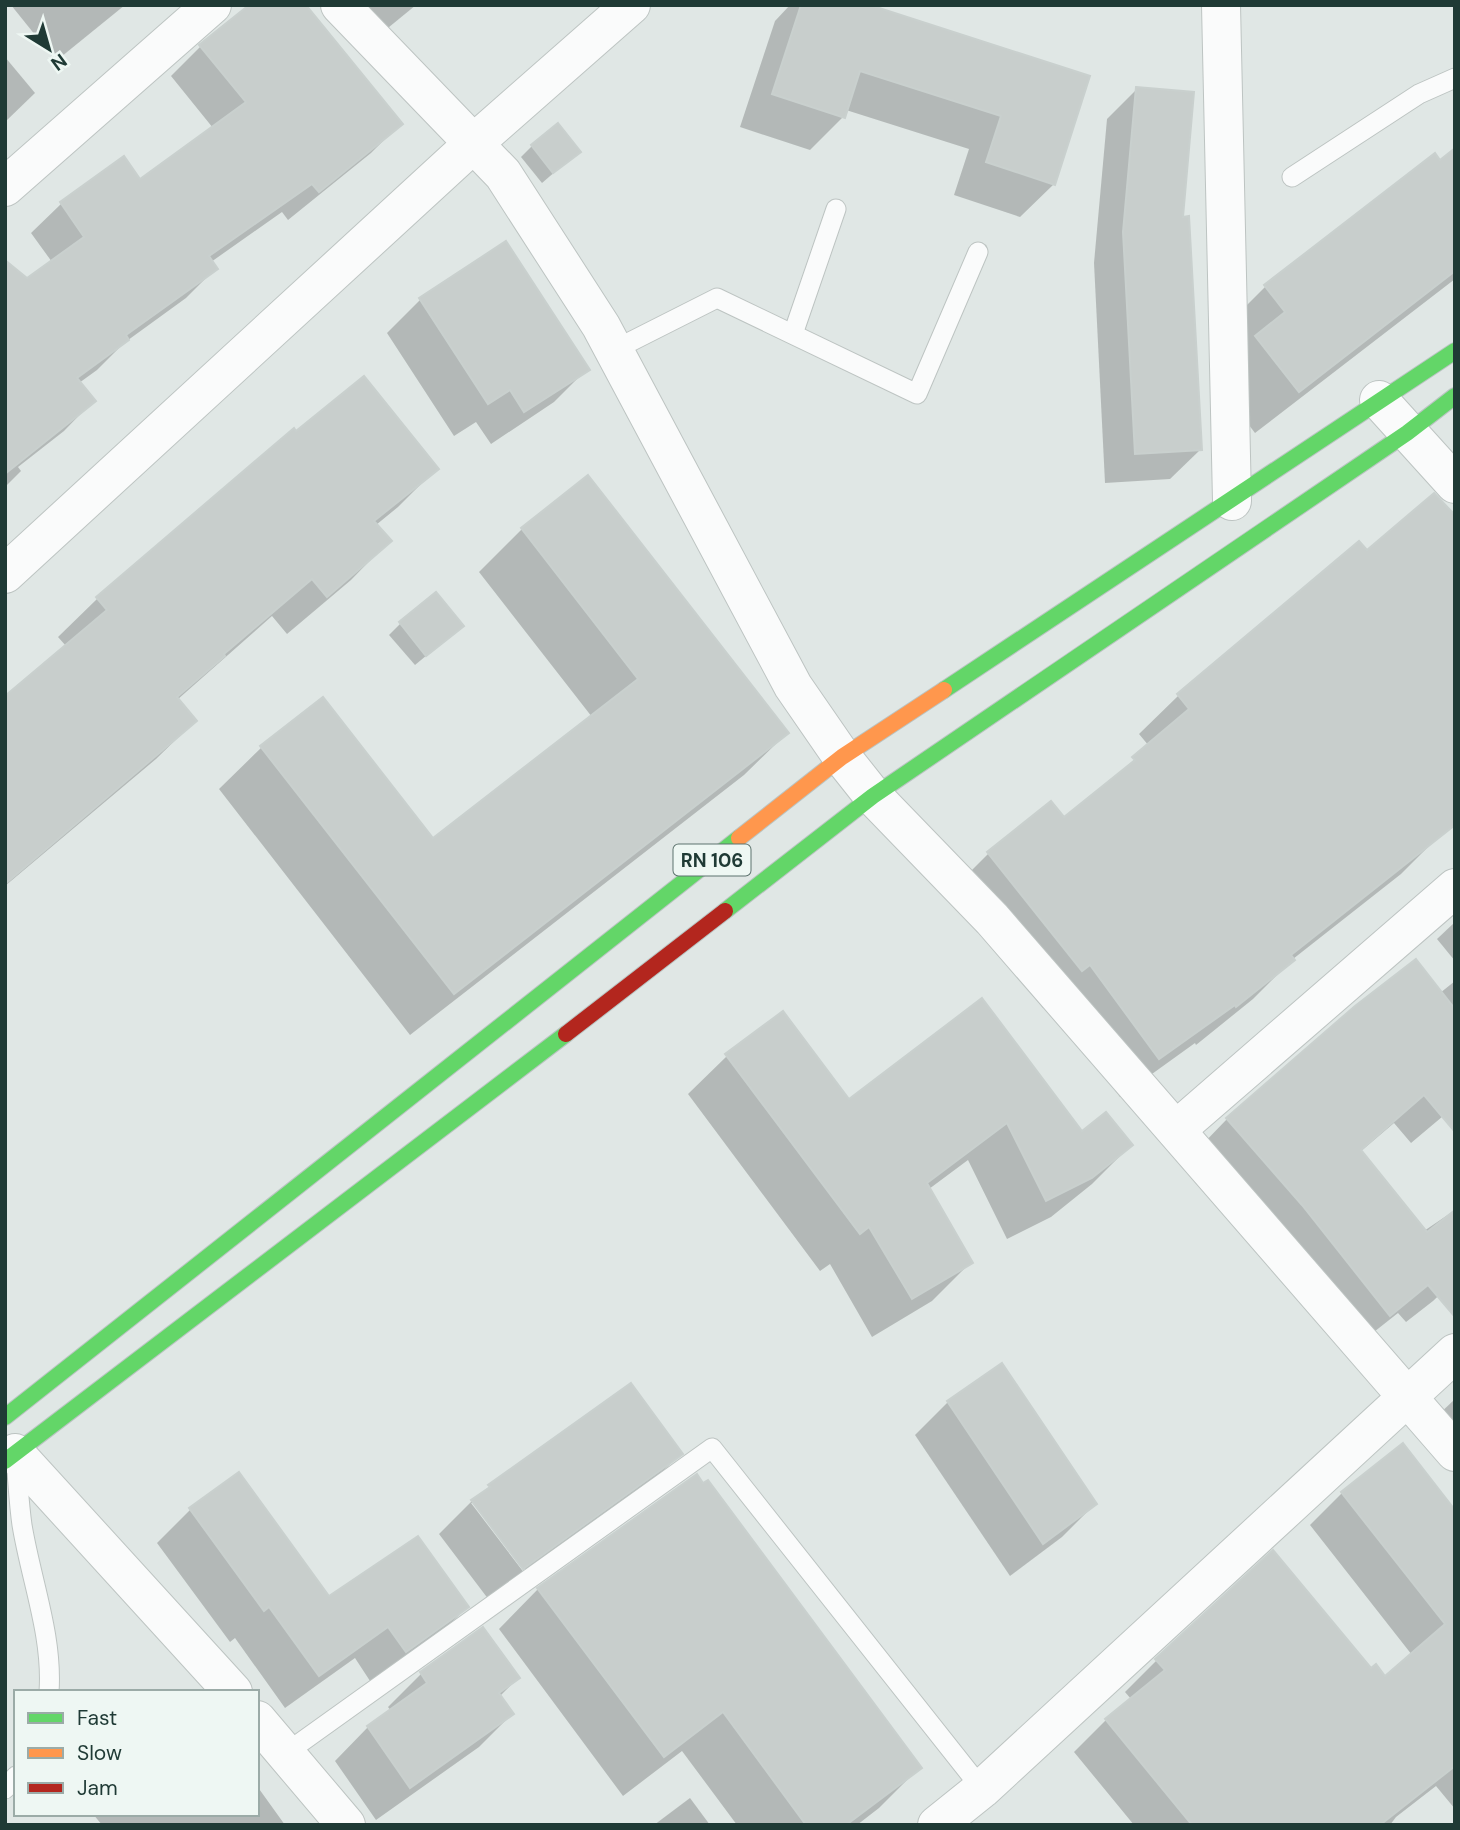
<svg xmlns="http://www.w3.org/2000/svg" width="1460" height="1830" font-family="'DM Sans',sans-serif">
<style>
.shadow{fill:#0003}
.building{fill:#c8cecc;stroke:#c9d0ce;stroke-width:2}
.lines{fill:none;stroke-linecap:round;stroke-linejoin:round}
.lane-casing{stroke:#bdc4c2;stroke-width:21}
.street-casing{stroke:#bdc4c2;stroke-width:40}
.fast-casing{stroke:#bac4c2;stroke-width:18}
.slow-casing{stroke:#bac4c2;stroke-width:18}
.jam-casing{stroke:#bac4c2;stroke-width:18}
.lane{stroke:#fafbfb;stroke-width:19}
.street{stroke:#fafbfb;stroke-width:38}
.fast{stroke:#63d668;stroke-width:16}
.slow{stroke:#ff974d;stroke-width:16}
.jam{stroke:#b3261e;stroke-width:16}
.labels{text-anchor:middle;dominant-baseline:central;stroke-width:5;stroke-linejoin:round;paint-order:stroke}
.shield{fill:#eef7f3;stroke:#5d736e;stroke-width:2}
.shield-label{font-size:19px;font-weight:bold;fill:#1f3a35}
</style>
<rect width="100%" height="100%" fill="#e0e7e5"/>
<g class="shadow">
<polygon points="11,5 125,5 56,61"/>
<polygon points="251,5 400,124 371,153 288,220 282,212 211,262 216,268 186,298 124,343 97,370 79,383 93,401 64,431 18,467 21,471 5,487 5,263 27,280 52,262 31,233 61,204 123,158 139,181 213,128 171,76 200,47"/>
<polygon points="363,5 416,5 383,32"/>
<polygon points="790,5 864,5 1088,77 1054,184 1020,217 954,195 969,149 846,110 843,117 810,150 740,127 775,21"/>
<polygon points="5,57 35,93 5,122"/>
<polygon points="1137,89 1181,219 1200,450 1170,479 1105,483 1094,263 1107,119"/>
<polygon points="532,146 578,152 542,183 521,157"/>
<polygon points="1455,150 1455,279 1255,433 1214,379 1223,329 1265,287 1435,155 1440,162"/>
<polygon points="505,244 587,369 554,402 491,444 476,422 454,436 387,333 420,300"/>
<polygon points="293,430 296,433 437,468 398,507 376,525 389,541 351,580 287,634 272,616 177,700 195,721 156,759 5,886 5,698 66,646 58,637 97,599"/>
<polygon points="588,478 787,733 744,775 410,1035 219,789 262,747 433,840 592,717 479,572 522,529"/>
<polygon points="1359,544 1366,553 1440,835 1401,874 1293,959 1253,999 1196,1045 1195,1043 1120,1097 1051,1002 1043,1008 949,893 988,854 1051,804 1064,820 1109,783 1149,746 1139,734 1178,696"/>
<polygon points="400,624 450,636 415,665 389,635"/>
<polygon points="1455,922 1455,961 1437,939"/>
<polygon points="1455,981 1455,1106 1411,1143 1394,1123 1360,1152 1424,1231 1455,1210 1455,1280 1433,1301 1406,1322 1398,1313 1360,1343 1199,1148 1227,1119 1440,993"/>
<polygon points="982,1001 1082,1133 1131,1145 1092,1184 1051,1217 1007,1239 968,1160 929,1189 971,1262 932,1301 872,1337 830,1264 820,1271 688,1094 727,1056 849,1101"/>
<polygon points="1455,1399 1455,1440 1436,1417"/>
<polygon points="948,1402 1095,1504 1062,1537 1010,1576 915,1435"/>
<polygon points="1402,1446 1455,1512 1455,1809 1436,1786 1396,1817 1390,1825 1134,1825 1074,1752 1106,1720 1131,1699 1125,1692 1157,1660 1371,1671 1385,1679 1412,1655 1310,1525 1342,1493"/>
<polygon points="680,1454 647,1487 528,1572 475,1503 471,1503 525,1574 489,1600 439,1534 472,1501 490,1486"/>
<polygon points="239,1474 329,1598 467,1607 434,1640 372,1684 355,1658 285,1708 235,1638 230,1642 157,1543 190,1510"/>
<polygon points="538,1589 919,1768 879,1808 857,1825 737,1825 682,1751 623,1796 499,1629"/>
<polygon points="483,1629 518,1678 499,1697 512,1714 479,1747 376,1820 335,1761 368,1727 391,1711 388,1707 421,1674"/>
<polygon points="257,1786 285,1825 102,1825 93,1814 257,1814"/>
<polygon points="690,1798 710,1825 654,1825"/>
</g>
<g class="building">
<polygon points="249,5 306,5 403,124 319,192 312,184 209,256 218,269 126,335 129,340 77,378 96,401 5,474 5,260 27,278 84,237 60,202 124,156 140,179 246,102 199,45"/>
<polygon points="801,5 870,5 1090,76 1055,185 986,162 1001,116 860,71 845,118 772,94"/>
<polygon points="1136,87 1194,92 1183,217 1189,216 1202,450 1135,454 1123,232"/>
<polygon points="558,123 581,152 553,173 531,145"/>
<polygon points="1455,148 1455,271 1299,392 1255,336 1285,312 1264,285 1435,153 1440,160"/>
<polygon points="506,241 590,370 524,412 510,390 488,404 419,298"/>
<polygon points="364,376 439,469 374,521 392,541 327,597 312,579 224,654 225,656 177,697 197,721 5,884 5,696 107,610 96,597 294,428 296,431"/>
<polygon points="588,475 789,733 454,994 260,746 323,697 433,838 638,679 521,528"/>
<polygon points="1434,493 1455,515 1455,825 1291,955 1295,960 1236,1007 1235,1005 1159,1059 1090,965 1082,971 987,852 1051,801 1064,817 1135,760 1132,757 1189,709 1177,694 1359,541 1367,550"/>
<polygon points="436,592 464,626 426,656 399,622"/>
<polygon points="1416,959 1455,1009 1455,1132 1424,1095 1361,1150 1427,1232 1455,1210 1455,1317 1428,1285 1390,1316 1302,1205 1226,1118 1355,1006"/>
<polygon points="982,998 1082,1131 1106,1112 1133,1145 1092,1178 1046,1201 1007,1123 927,1183 973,1263 912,1299 869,1227 860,1234 725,1054 783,1011 849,1099"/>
<polygon points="1002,1363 1097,1504 1043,1544 947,1401"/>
<polygon points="631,1383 683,1454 523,1569 471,1500 490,1487 488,1485"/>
<polygon points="1403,1443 1455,1510 1455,1766 1380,1825 1192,1825 1105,1719 1165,1670 1155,1659 1273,1550 1371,1668 1376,1664 1385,1676 1445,1624 1341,1492"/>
<polygon points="239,1472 329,1596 418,1536 469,1607 406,1652 388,1627 319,1676 269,1607 264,1611 189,1508"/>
<polygon points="697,1474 703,1483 708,1480 922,1768 846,1825 806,1825 723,1712 664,1757 537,1588"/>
<polygon points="483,1627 520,1678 499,1693 514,1714 410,1788 367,1726 427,1683 420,1672"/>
</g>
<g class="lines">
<g class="lane-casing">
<g id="lane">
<polyline points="1292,177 1419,94 1455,78"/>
<polyline points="793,334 836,209"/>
<polyline points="614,350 717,298 917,394 978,252"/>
<path d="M16,1460C18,1482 19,1504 22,1525C31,1580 53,1636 49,1692"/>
<polyline points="286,1753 712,1448 982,1789"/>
<polyline points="5,1789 16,1776"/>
</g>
</g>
<g class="street-casing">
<g id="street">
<polyline points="340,5 503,174 601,326 793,686 842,757 873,796 992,919 1455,1452"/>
<polyline points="1221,5 1232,501"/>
<polyline points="5,187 212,5"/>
<polyline points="1379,400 1455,484"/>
<polyline points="5,574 474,143 631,5"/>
<polyline points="1176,1130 1455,888"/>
<polyline points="15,1453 233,1692"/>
<polyline points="257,1720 346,1825"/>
<polyline points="937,1825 982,1789 1455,1353"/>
</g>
</g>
<g class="fast-casing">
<g id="fast">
<polyline points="944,690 1455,351"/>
<polyline points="725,911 873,796 1407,433 1455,396"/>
<polyline points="5,1417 739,838"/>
<polyline points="5,1461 566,1034"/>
</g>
</g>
<g class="slow-casing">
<polyline id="slow" points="739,838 842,757 944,690"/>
</g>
<g class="jam-casing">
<polyline id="jam" points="566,1034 725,911"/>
</g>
<use href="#lane" class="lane"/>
<use href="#street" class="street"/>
<use href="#fast" class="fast"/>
<use href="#slow" class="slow"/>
<use href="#jam" class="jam"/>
</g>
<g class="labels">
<rect class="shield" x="673.5" y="844.5" width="77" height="31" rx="5"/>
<g class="shield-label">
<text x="712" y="860">RN 106</text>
</g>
</g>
<rect width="1460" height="1830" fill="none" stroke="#1f3a35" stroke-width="14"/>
<rect x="14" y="1690" width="245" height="126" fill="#eef7f3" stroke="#9baba7" stroke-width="2"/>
<rect x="28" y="1713" width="35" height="10" fill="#63d668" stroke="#9baba7" stroke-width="2"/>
<text x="77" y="1725" font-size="21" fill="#1f3a35">Fast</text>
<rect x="28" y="1748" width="35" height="10" fill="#ff974d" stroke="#9baba7" stroke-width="2"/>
<text x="77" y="1760" font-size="21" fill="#1f3a35">Slow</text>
<rect x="28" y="1783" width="35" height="10" fill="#b3261e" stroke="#9baba7" stroke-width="2"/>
<text x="77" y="1795" font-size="21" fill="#1f3a35">Jam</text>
<g transform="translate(49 49) rotate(143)" stroke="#eef7f3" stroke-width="5" paint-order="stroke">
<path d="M0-5L12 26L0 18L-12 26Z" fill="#1f3a35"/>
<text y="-10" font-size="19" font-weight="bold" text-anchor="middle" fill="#1f3a35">N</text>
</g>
</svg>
